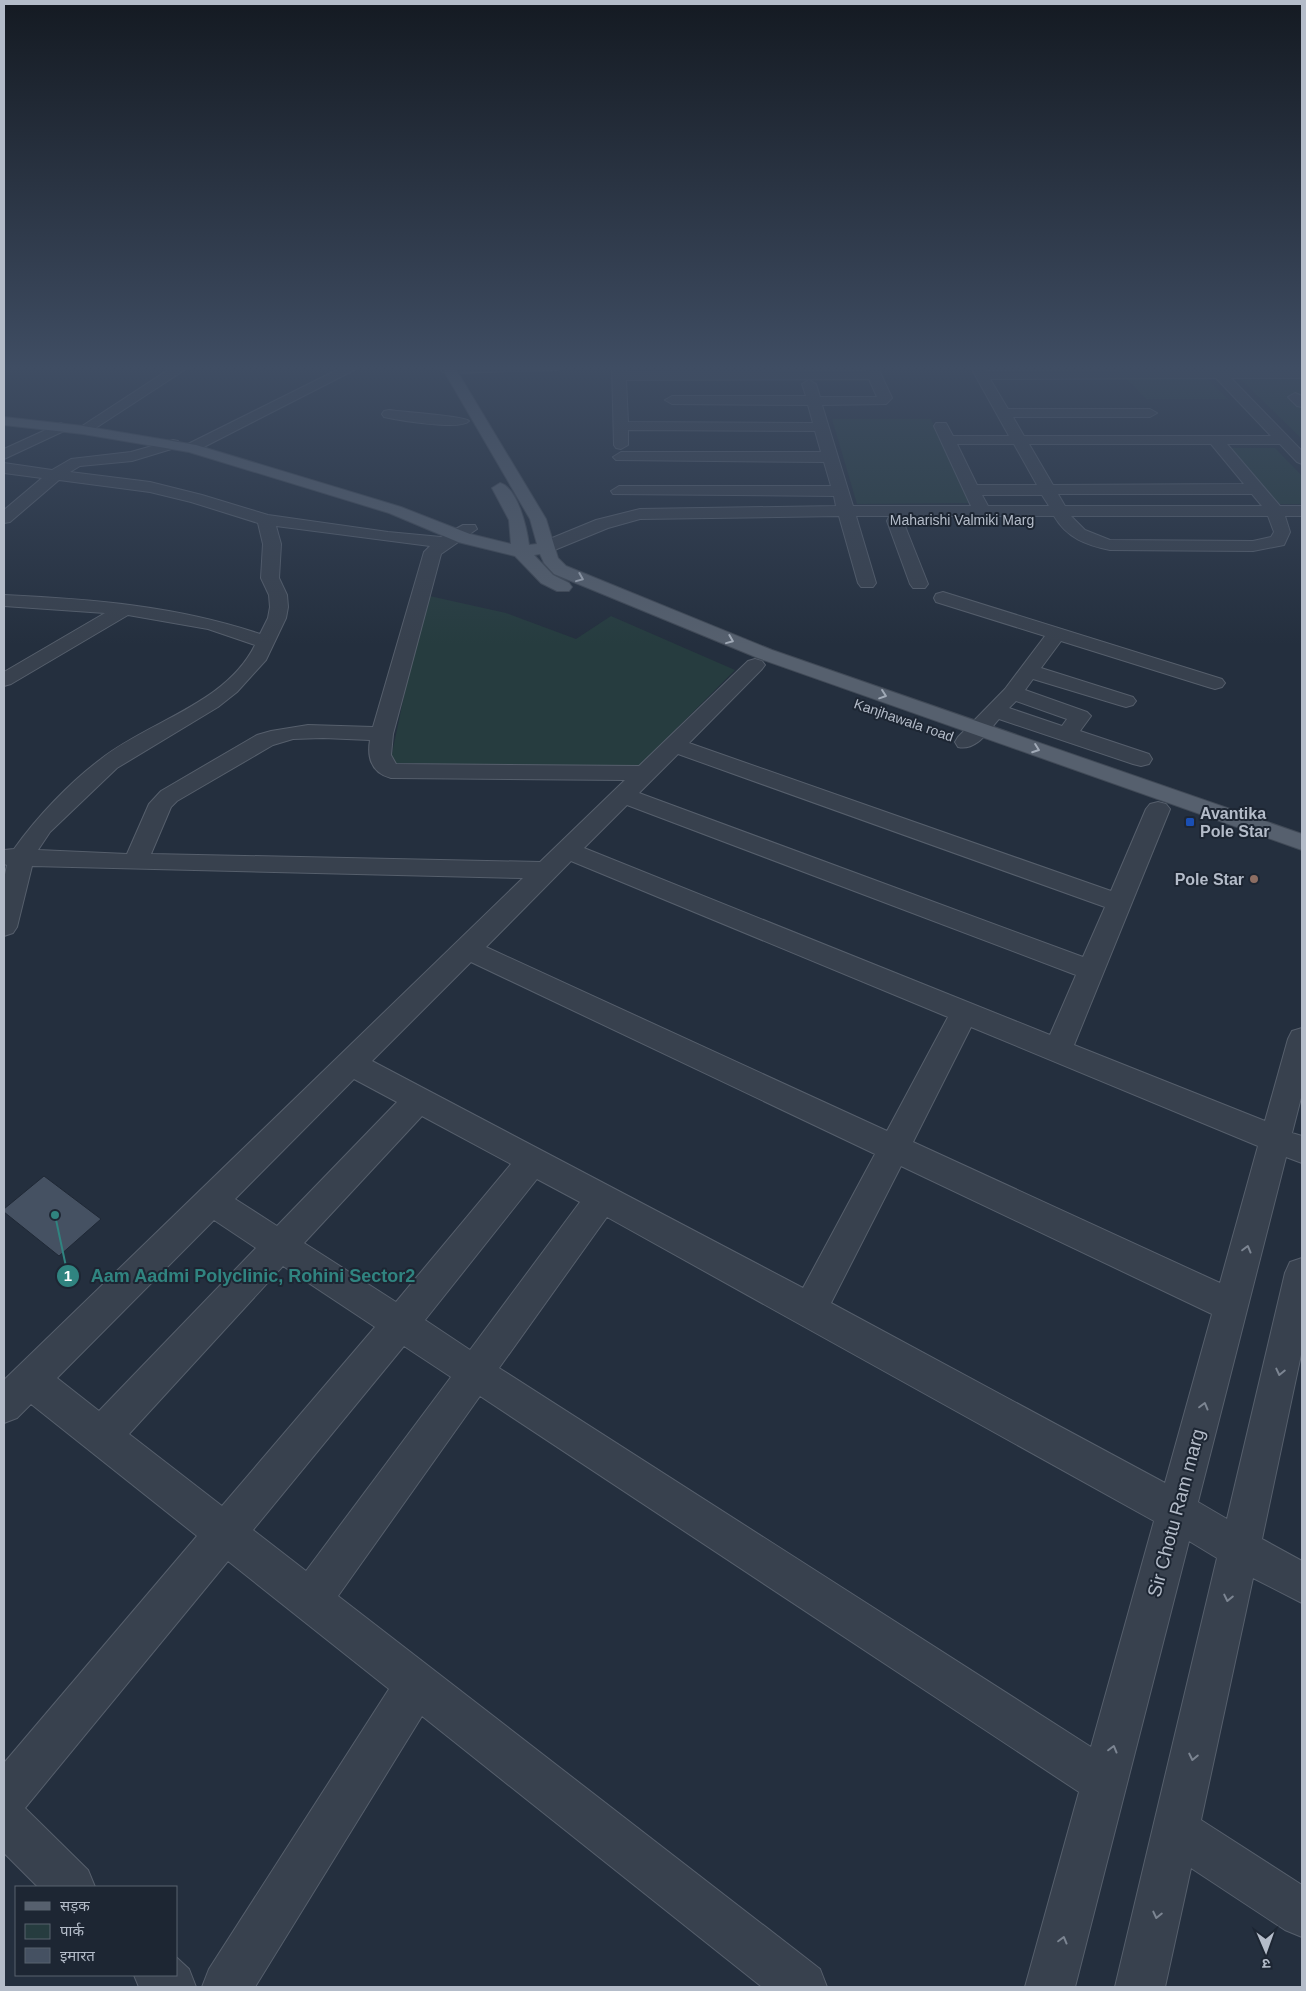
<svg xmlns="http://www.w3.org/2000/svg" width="1306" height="1991" font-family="Helvetica,'Noto Sans Devanagari',sans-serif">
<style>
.green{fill:#263c3f}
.building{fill:#455162;stroke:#1f2835}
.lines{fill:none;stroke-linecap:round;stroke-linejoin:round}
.minor-casing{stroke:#565f6c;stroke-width:2}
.major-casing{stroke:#414a57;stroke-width:2}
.minor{fill:#38414e;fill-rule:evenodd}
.major{fill:#56606e;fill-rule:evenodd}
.oneway{stroke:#a1aab7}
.oneway2{stroke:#7c8592}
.transit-dot{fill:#1a4fb4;stroke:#1d2633;stroke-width:2}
.education-dot{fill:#8d6e63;stroke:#1d2633;stroke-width:2}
.labels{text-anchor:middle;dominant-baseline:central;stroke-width:4;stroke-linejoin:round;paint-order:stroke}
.far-street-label{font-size:14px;fill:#b4bcc9;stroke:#1d2633}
.poi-label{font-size:16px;font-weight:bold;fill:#b4bcc9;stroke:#1d2633;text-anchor:start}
.near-street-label{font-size:19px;fill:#b4bcc9;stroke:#1d2633}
.leader{fill:none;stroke:#308480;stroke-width:2}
.callout-dot{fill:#308480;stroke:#1d2633;stroke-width:2}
.mark-label{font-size:15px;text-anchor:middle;font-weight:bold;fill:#fff}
.callout-label{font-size:18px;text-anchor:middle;font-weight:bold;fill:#308480;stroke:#1d2633;stroke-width:4;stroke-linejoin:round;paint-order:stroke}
</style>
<rect width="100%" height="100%" fill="#242f3e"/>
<g class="green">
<polygon points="1227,366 1299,366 1302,369 1302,399 1294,399 1302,407 1302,439"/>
<polygon points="1206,378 1228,399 1146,399 1127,379"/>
<polygon points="832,419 931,419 969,503 857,504"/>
<polygon points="1225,448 1275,448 1302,476 1302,504 1274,504"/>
<polygon points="425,595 506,613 576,639 611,616 735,670 638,767 390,763"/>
</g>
<polygon class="building" points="44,1176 101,1219 59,1256 4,1212 4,1209"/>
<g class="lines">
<g class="minor-casing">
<g id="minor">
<polygon points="174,366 189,367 88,433 78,433 76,430"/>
<polygon points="345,366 362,366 196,451 186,451 183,448 186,445"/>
<polygon points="443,366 564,366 558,370 448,373 443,372 441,369"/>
<path d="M612,366H626V372L866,371L864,366H877L892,398L886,404L822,405L853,506H971L934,426L936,423H946L953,436H1009L970,366H983L986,371L1209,370L1207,366H1220L1224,370H1302V378H1231L1302,451V464L1297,462L1280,444H1227L1280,506H1302V516H1285L1290,532L1284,545L1253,551L1110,550C1086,545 1067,538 1054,516H856L876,583L873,587H861L858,583L839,516L640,519L608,528L552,551H540L537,547L540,543L596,520L640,509L836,506L834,496L613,494L611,491L619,486H831L824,462L616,460L613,457L621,452H821L815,431L628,430V445L621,449L616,448L614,445ZM1216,378L1271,436H1024L1013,417H1150L1157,413L1150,409H1008L990,379ZM869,379L877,397H820L816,384L809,380L802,384L806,396H672L665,400L672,404L808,405L813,423L628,422L626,380ZM957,444H1014L1037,485H977ZM1029,444H1211L1244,484L1053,485ZM1058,494H1252L1262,506H1065ZM982,495H1042L1049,506H988ZM1071,516H1268L1274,532L1271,537L1253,541L1110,540L1085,530Z"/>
<polygon points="1295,393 1302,396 1302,407 1297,406 1288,397"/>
<path d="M389,410C401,412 465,416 469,421C461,431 398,420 384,417L382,414L384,411Z"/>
<polygon points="61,423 68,427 66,430 4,459 4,449"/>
<path d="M173,440L178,441L180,444L178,447L132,461L80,466L70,472L150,482L202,495L268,515L388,532L441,537L463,525H475L477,529L441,554L393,734L391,755L396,764L639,766L748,661L755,659L762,661L765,665L762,669L689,743L1111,891L1146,809L1150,804L1158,802L1166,804L1170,809L1074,1045L1265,1121L1288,1039L1292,1031L1302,1028V1094L1292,1133L1302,1136V1163L1286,1157L1198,1502L1227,1519L1285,1273L1290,1262L1302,1258V1350L1262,1539L1302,1561V1603L1253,1578L1201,1820L1302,1885V1937L1285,1930L1191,1868L1165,1987H1115L1217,1558L1189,1541L1075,1987H1025L1079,1792L480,1396L338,1596L820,1969L827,1987H762L422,1716L255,1987H202L209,1969L389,1689L228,1561L25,1808L88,1870L95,1887H38L4,1853V1763L197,1536L31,1404L17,1418L4,1423V1380L523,878L32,866L17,927L13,933L4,936V879L7,865L4,864V850L14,849C37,817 69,783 101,759C149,721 226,704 255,645L208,629L128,615L11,684L4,686V672L105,613L4,606V595C91,599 177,606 260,634L268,618L270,607L269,595L261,578L263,544L258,523L191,502L150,492L59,480L10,522L4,523V510L42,478L4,473V463L52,470L71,459L131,452ZM276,526L430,546L424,552L373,727L308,725L271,731L257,735L161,791L149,804L127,854L38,850L50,832L117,768L218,707L237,692L266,660L286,618L288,607L287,595L279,578L281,544ZM323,738L370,740C367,758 372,773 391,778L625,780L540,862L151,854L171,807L177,801L273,745L293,739ZM678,754L1105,907L1083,957L639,793ZM627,805L1076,975L1050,1035L584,848ZM571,861L948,1017L887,1131L486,947ZM471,962L875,1154L803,1288L372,1061ZM971,1027L1258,1146L1220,1283L913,1142ZM354,1079L397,1102L277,1226L235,1199ZM422,1116L511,1164L396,1302L304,1243ZM901,1166L1212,1314L1165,1483L831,1303ZM537,1179L580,1202L470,1350L425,1320ZM607,1217L1154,1521L1091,1747L499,1368ZM214,1220L256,1248L99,1411L57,1378ZM283,1266L375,1327L222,1506L129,1434ZM404,1346L451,1377L306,1571L253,1530Z"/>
<polygon points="895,516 901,517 903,521 928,584 925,588 913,588 910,584 887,521 889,517"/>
<path d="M943,592L1222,679L1225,683L1222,687L1215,689L1208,687L1061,641L1041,668L1133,697L1136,701L1133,705L1126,707L1119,705L1033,679L1025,690L1087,712L1091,716L1080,731L1149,754L1152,759L1149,764L1141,766L1133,764L999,719C988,731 977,751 958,747L955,742L958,737L1005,689L1045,636L936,602L934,598L936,594ZM1016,701L1067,719L1062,726L1009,708Z"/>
<polygon points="176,1957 189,1969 196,1987 139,1987 134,1975 176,1975"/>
</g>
</g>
<g class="major-casing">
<path id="major" d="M441,366H454L546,519L558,558L566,566L772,650L1302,834V850L758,658L554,574L544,563L540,554L534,555L553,575L569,583L572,587L569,591H557L541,583L515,556L458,542L389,513L189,452L83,434L4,425V417L83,426L196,445L401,507L470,534L511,544L509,520L492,488L500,483C518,488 527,529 529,545L537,544L530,519Z"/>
</g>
<use href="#minor" class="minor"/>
<use href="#major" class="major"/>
</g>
<defs><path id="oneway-chevron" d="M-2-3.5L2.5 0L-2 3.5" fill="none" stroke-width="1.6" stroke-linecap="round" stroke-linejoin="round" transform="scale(1.25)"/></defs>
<g class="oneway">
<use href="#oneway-chevron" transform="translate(580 578) rotate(22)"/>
<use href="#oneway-chevron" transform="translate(730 640) rotate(22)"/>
<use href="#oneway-chevron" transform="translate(883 695) rotate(19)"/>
<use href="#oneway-chevron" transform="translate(1036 749) rotate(20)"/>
</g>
<g class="oneway2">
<use href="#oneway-chevron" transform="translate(1247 1249) rotate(-75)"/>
<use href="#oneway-chevron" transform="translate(1280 1372) rotate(103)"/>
<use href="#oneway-chevron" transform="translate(1204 1406) rotate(-75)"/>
<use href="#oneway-chevron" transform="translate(1228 1598) rotate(102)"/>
<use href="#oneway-chevron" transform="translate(1113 1749) rotate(-75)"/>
<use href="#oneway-chevron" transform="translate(1193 1757) rotate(102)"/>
<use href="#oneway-chevron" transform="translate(1157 1915) rotate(103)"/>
<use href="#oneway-chevron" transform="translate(1063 1940) rotate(-75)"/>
</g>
<linearGradient id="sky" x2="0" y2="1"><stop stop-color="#141a22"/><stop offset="0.57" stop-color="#3f4d63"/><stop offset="1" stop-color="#3f4d63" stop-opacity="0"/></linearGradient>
<rect width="1306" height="645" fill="url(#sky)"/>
<rect class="transit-dot" x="1185" y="817" width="10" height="10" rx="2.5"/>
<circle class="education-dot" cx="1254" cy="879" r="5"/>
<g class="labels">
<g class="far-street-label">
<text x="962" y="520">Maharishi Valmiki Marg</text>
<text transform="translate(904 720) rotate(19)">Kanjhawala road</text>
</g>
<g class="poi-label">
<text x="1200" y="813">Avantika<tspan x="1200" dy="18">Pole Star</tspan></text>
<text x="1244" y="879" text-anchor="end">Pole Star</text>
</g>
<g class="near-street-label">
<text transform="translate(1176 1513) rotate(-75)">Sir Chotu Ram marg</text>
</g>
</g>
<path class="leader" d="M55 1215L68 1276"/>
<g class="callout-dot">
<circle cx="55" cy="1215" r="5"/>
<circle cx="68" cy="1276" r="12"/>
</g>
<g class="mark-label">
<text x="68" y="1281">1</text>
</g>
<g class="callout-label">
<text x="253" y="1282">Aam Aadmi Polyclinic, Rohini Sector2</text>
</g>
<rect width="1306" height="1991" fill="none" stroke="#b4bcc9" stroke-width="10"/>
<rect x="15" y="1886" width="162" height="90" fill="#1d2633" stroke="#59626f"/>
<rect x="25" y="1902" width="25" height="8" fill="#56606e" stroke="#59626f"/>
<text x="60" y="1911" font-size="15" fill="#b4bcc9">सड़क</text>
<rect x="25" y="1924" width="25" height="15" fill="#263c3f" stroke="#59626f"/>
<text x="60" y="1936" font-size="15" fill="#b4bcc9">पार्क</text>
<rect x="25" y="1948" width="25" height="15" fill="#455162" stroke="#59626f"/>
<text x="60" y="1961" font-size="15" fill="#b4bcc9">इमारत</text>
<g transform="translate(1266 1951) rotate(178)" stroke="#1d2633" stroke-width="4" paint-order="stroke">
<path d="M0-4L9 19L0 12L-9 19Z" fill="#b4bcc9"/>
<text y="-8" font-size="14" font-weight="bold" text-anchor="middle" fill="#b4bcc9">उ</text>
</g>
</svg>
